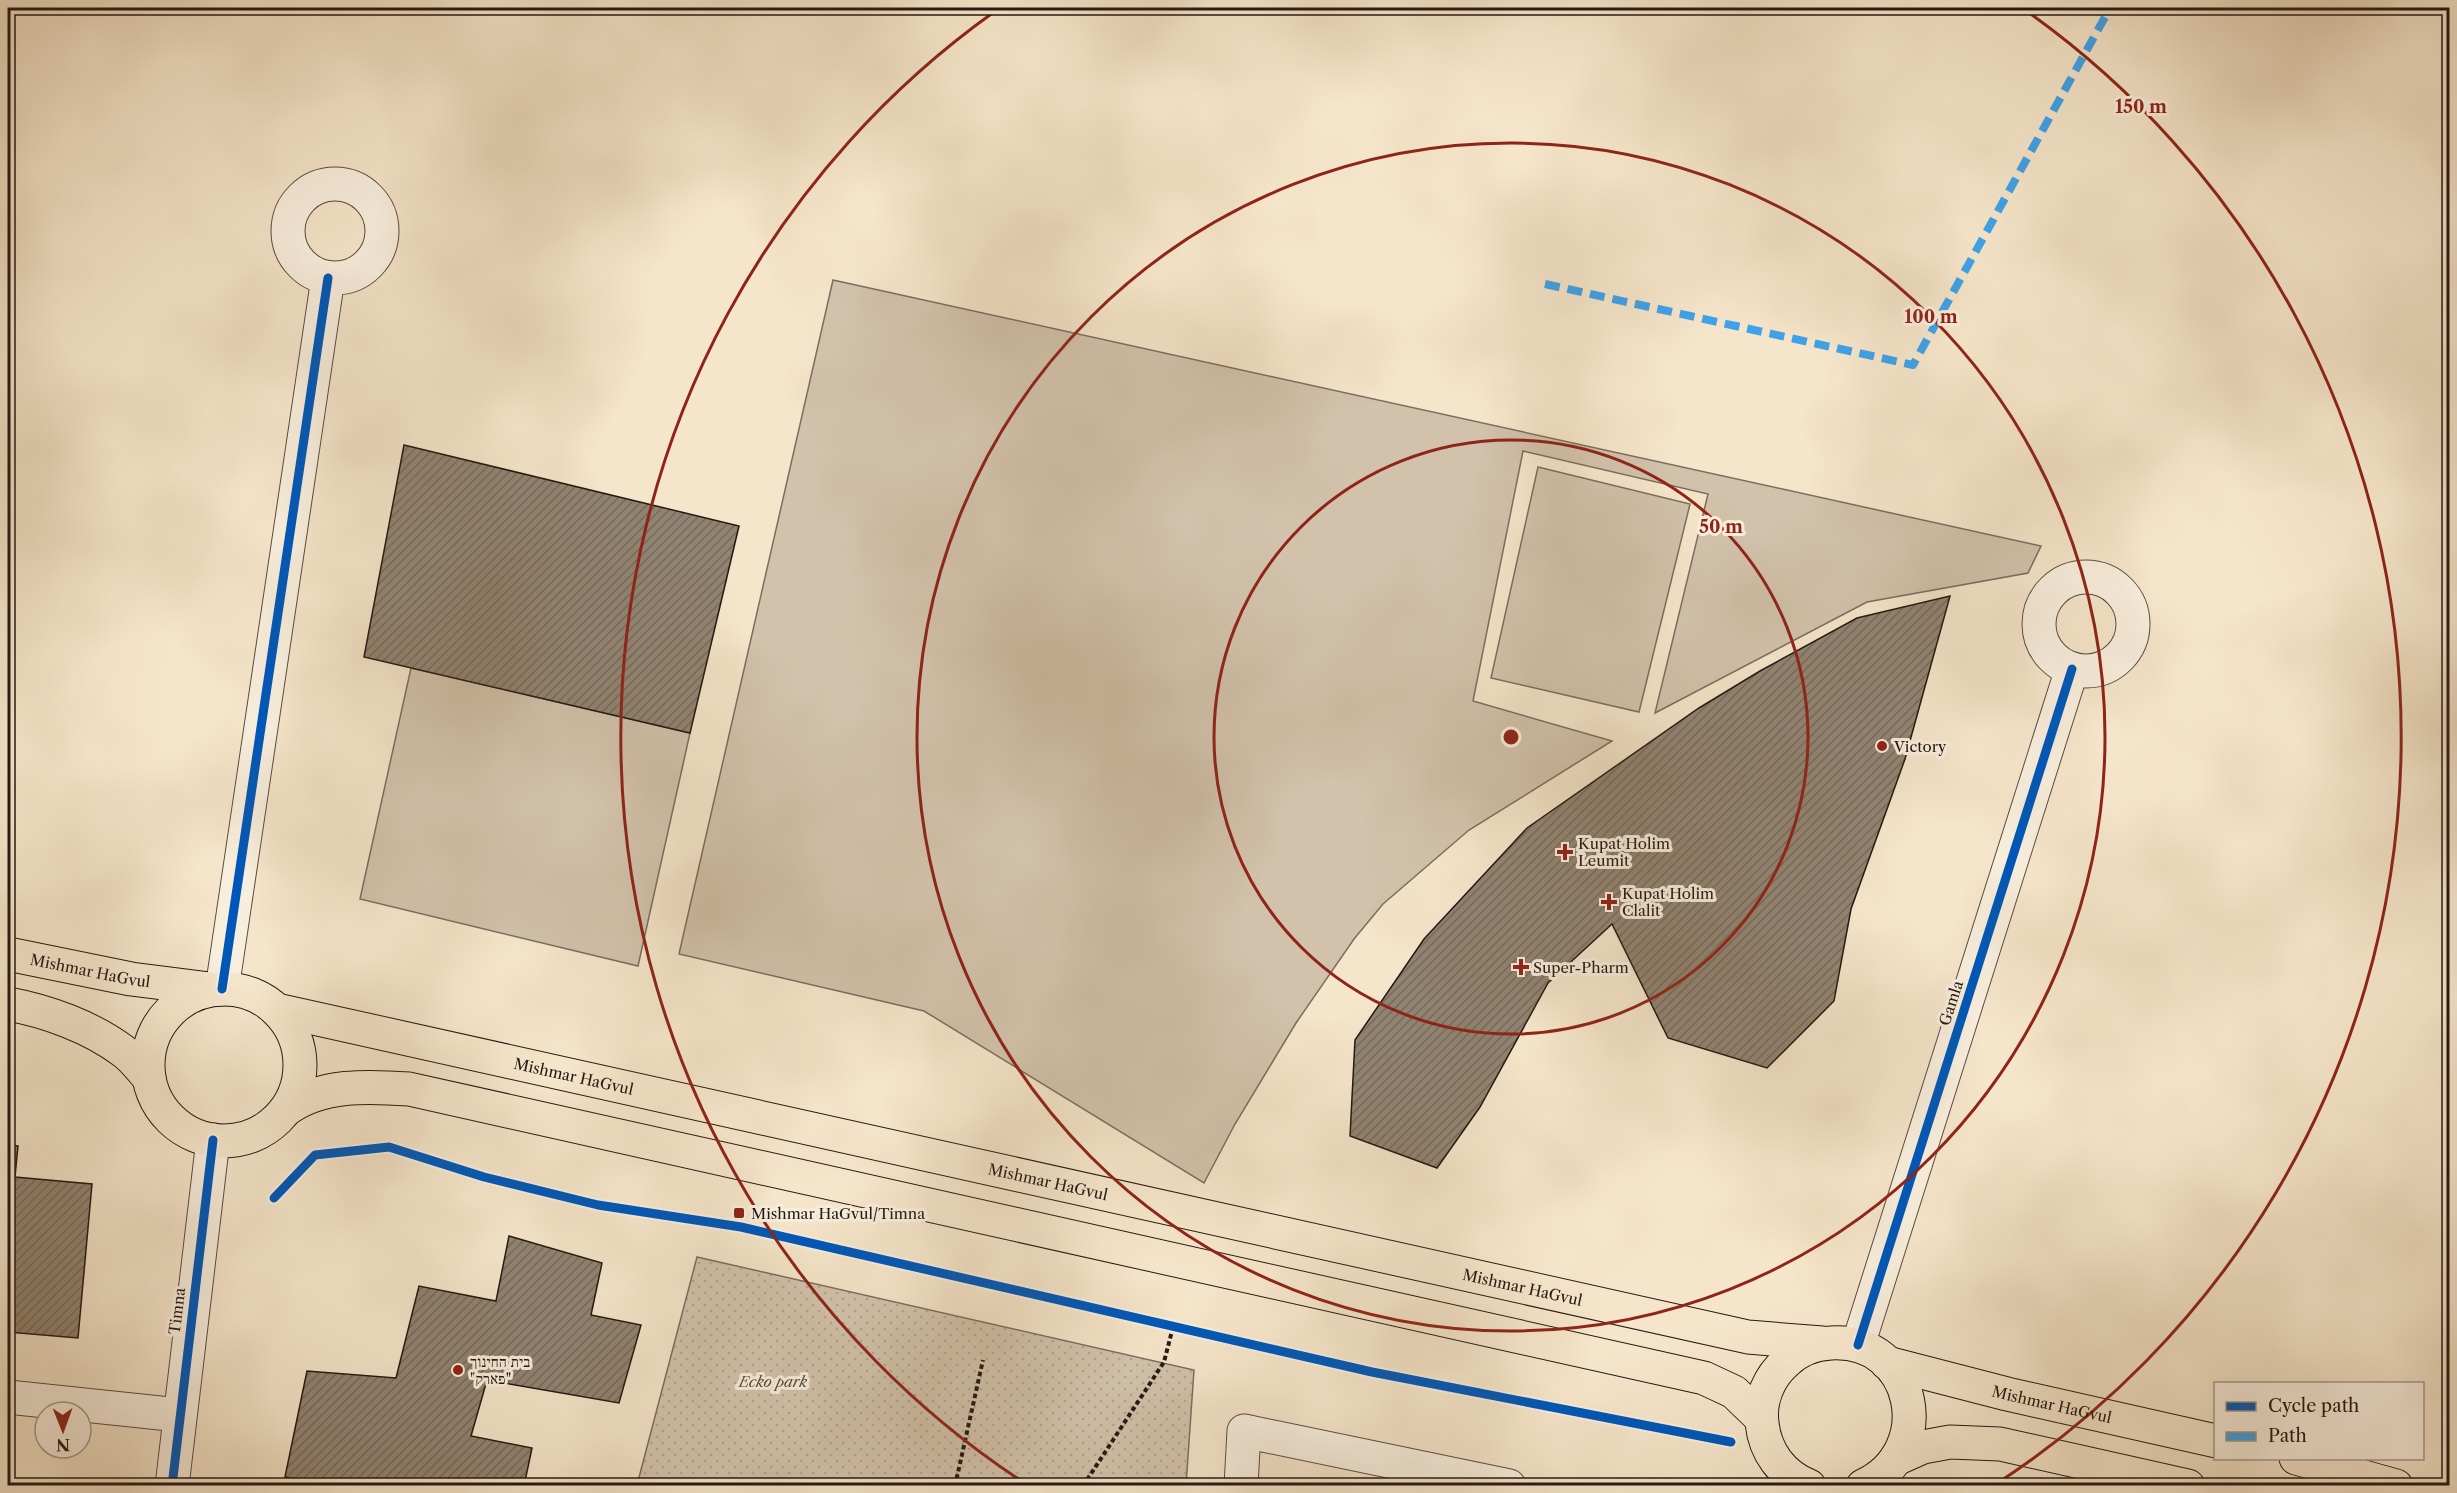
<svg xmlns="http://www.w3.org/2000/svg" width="2457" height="1493" font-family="'Libre Caslon Text','Frank Ruhl Libre',serif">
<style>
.grass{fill:#d2c2ab;stroke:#7c6d5f;stroke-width:1.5}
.park{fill:url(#park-dots);stroke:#7c6d5f;stroke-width:1.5}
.building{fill:url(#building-hatch);stroke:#251813;stroke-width:1.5}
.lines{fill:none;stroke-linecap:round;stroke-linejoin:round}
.minor-casing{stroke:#594b41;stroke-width:35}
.major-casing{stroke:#251813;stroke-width:35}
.path{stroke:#251813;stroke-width:4;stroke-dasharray:4.5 3;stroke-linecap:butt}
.minor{stroke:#f8eedd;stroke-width:33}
.major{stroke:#f5e5ca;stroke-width:33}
.quiet{stroke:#3ea2ea;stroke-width:8;stroke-dasharray:15 8;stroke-linecap:butt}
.cycleway-casing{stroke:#f8eedd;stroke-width:13}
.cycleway{stroke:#0057b8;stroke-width:9}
.ring{fill:none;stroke:#8f2418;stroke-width:3}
.poi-dot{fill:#8f2418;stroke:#f8eedd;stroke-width:2}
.labels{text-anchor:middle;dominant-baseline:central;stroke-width:6;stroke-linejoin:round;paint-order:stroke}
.poi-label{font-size:15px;fill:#251813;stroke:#f8eedd;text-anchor:start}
.street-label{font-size:15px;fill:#251813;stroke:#f8eedd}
.park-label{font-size:15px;font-style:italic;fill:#594b41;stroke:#f8eedd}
.centre{fill:#8f2418;stroke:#f8eedd;stroke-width:3}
.ring-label{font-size:18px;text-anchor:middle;font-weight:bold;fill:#8f2418;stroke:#f8eedd;stroke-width:6;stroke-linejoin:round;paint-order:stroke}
</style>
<defs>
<pattern id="park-dots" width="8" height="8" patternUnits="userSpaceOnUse" patternTransform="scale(1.5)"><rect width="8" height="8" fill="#d2c2ab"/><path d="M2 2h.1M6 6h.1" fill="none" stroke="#b4a692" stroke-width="1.8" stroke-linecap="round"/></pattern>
<pattern id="building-hatch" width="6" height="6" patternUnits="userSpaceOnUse" patternTransform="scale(1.5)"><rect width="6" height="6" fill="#918372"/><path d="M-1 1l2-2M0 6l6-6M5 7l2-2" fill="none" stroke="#766a5c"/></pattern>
</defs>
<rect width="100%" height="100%" fill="#f5e5ca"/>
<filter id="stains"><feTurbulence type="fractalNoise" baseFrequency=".00333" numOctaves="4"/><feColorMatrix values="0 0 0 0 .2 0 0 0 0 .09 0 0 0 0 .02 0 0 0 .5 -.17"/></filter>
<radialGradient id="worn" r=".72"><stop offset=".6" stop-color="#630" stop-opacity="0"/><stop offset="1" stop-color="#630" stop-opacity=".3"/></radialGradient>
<g class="grass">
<polygon points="833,280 2041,546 2028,573 1867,602 1655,713 1708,494 1523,451 1473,701 1612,741 1469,830 1383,904 1354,939 1296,1023 1235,1124 1204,1183 924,1011 679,954"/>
<polygon points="1538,467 1690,504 1639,712 1491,678"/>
<polygon points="411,668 690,733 638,966 360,899"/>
</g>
<polygon class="park" points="697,1257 1194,1370 1186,1485 637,1485"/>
<g class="building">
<polygon points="404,445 739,526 690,733 364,657"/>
<polygon points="1950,596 1905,759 1851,909 1834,1001 1767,1068 1668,1038 1612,924 1548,983 1480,1107 1437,1168 1350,1136 1355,1040 1424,939 1527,828 1699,708 1760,671 1857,618"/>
<polygon points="8,1145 18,1146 15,1177 92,1184 78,1338 8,1332"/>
<polygon points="509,1236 602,1263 591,1315 641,1325 619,1403 487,1380 471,1436 532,1448 524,1486 331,1486 285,1477 307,1371 396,1378 419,1286 496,1301"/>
</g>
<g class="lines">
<g class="minor-casing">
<g id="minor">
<circle cx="335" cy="231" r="47"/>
<circle cx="2086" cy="624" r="47"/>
<polyline points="222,989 328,278"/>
<polyline points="1858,1345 2072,669"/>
<polyline points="8,1397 179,1415"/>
<polyline points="172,1486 213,1140"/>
<polyline points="1241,1486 1244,1431 1509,1486"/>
</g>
</g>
<g class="major-casing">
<g id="major">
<path id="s1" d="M8,954L131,979L210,989"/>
<circle cx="224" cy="1065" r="76"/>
<path d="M8,1004C47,1011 91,1027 123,1051C133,1058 141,1069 149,1078"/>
<path id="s2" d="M277,1010L1748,1337L1822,1343"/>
<path d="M287,1109C321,1084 368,1086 409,1089L1704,1378L1734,1392L1761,1418"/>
<path id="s3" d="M1887,1363L2007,1394L2216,1441"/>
<polyline points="2296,1458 2396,1486"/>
<polyline points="1896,1459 1923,1447 1950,1442 2000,1444 2188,1486"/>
<path d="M1809,1486C1782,1475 1765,1452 1762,1423C1759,1400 1769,1377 1786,1362C1798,1350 1814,1344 1831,1343C1916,1338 1939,1451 1863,1486"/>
</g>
</g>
<g class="path">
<polyline points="955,1486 983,1360"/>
<polyline points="1083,1486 1164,1362 1173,1327"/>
</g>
<use href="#minor" class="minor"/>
<use href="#major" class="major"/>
<polyline class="quiet" points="1545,284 1913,365 2110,8"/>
<g class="cycleway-casing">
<g id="cycleway">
<polyline points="222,989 328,278"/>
<polyline points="274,1198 315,1155 389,1147 484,1177 598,1205 741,1227 1372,1372 1731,1442"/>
<polyline points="1858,1345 2072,669"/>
<polyline points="172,1486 213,1140"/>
</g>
</g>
<use href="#cycleway" class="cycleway"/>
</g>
<g class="ring">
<circle cx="1511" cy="737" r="297"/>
<circle cx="1511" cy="737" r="594"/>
<path d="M1026 1484A891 891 0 0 1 994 12M2028 12A891 891 0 0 1 1996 1484"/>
</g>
<g class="poi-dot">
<circle cx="1882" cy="746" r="6"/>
<path d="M1562 843h6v6h6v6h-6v6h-6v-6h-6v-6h6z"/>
<path d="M1606 893h6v6h6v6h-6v6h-6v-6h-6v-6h6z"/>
<path d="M1518 958h6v6h6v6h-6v6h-6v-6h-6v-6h6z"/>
<rect x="733" y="1207" width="12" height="12" rx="3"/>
<circle cx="458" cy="1370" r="6"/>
</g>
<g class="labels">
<g class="poi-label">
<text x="1894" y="746">Victory</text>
<text x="1578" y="843">Kupat Holim<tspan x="1578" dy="17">Leumit</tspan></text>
<text x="1622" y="893">Kupat Holim<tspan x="1622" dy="17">Clalit</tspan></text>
<text x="1533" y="967">Super-Pharm</text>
<text x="751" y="1213">Mishmar HaGvul/Timna</text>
<text x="470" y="1361">בית החינוך<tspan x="470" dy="17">"פארק"</tspan></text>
</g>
<g class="street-label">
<text stroke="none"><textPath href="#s1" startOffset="84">Mishmar HaGvul</textPath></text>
<text transform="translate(1951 1003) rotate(-72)">Gamla</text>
<text stroke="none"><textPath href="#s2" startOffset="304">Mishmar HaGvul</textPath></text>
<text stroke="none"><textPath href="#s2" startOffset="790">Mishmar HaGvul</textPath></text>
<text stroke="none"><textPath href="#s2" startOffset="1276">Mishmar HaGvul</textPath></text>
<text transform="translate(177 1311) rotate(-83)">Timna</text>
<text stroke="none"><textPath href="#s3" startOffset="170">Mishmar HaGvul</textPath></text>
</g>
<g class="park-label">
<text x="773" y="1381">Ecko park</text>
</g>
</g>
<circle cx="1511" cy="737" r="9" class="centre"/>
<g class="ring-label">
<text x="2141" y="113">150 m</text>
<text x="1931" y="323">100 m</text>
<text x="1721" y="533">50 m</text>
</g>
<rect width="2457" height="1493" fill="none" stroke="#f5e5ca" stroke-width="30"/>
<rect x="9" y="9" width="2439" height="1475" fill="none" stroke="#251813" stroke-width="3"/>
<rect x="15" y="15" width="2427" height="1463" fill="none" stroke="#251813" stroke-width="1.5"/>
<rect x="2214" y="1382" width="210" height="78" fill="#f8eedd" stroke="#a4988c" stroke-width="1.5"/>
<rect x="2226" y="1402" width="30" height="9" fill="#0057b8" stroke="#a4988c" stroke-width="1.5"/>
<text x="2268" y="1412" font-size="18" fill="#251813">Cycle path</text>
<rect x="2226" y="1432" width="30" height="9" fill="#3ea2ea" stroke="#a4988c" stroke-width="1.5"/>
<text x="2268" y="1442" font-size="18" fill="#251813">Path</text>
<g transform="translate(63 1430) rotate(179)"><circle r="28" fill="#f8eedd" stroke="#a4988c" stroke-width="1.5"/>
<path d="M0-4.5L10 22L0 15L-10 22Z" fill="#8f2418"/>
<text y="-9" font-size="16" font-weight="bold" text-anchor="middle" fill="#251813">N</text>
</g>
<rect width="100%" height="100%" filter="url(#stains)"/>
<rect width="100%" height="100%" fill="url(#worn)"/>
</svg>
